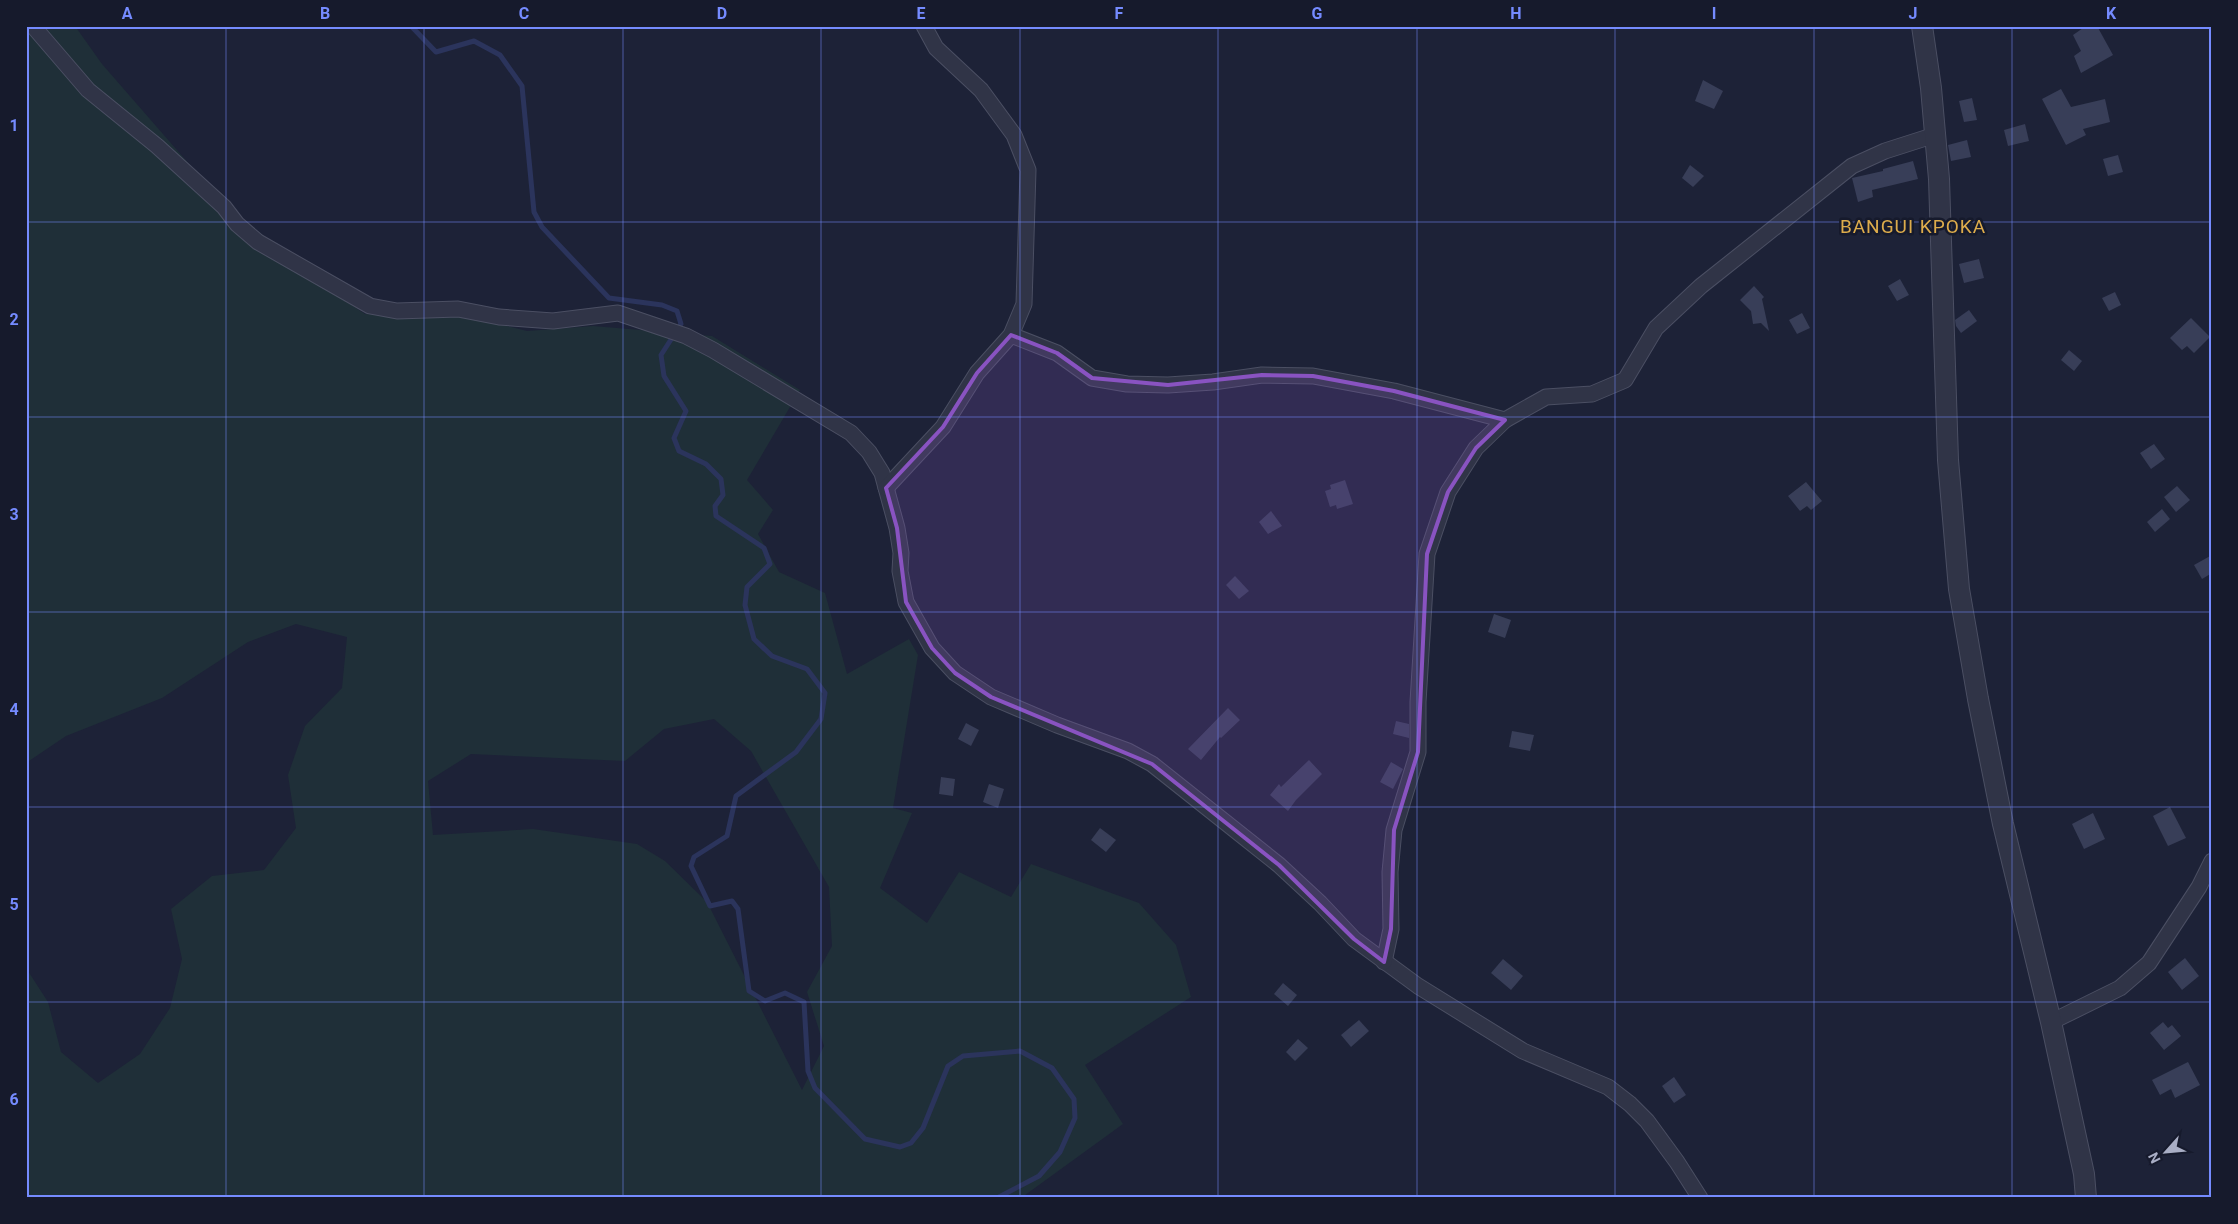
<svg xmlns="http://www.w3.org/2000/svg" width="2238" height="1224" font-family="Roboto,sans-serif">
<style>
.green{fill:#1f2f38;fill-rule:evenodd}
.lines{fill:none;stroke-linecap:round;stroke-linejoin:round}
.stream{stroke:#2b345c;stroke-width:5}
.building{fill:#383e58}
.minor-casing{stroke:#4b4f63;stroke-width:17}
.tertiary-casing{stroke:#4b4f63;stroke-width:22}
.minor{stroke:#303447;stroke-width:15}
.tertiary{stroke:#303447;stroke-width:20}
.marked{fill:#8953c1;fill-opacity:0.2;stroke:#8953c1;stroke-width:4;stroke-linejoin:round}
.grid{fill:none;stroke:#758bff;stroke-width:1;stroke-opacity:0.55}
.labels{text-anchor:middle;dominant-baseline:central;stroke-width:5;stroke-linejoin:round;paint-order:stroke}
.quarter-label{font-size:19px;letter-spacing:1px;fill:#ddac4c;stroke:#161a2c}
.neatline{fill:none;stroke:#758bff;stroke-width:2}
.grid-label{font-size:16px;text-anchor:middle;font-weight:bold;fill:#758bff}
</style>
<rect width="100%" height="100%" fill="#1d2237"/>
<path class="green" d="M26,26H75L102,64L237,219L308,276L365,314L468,316L527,331L593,326L712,336L800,390L747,480L773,510L758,534L779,572L825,593L847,674L909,639L918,655L893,808L912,813L880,888L927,923L959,872L1011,897L1031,864L1139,903L1176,945L1191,997L1085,1065L1123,1124L1021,1198H26V968L48,1002L61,1052L98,1083L140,1054L170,1008L182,959L171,909L212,876L264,870L296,828L288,775L305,726L342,688L347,637L296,624L248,642L162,698L66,736L26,763ZM714,719L751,751L829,887L832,946L807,992L824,1046L802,1090L707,902L665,861L637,844L533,829L433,835L428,781L471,754L625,761L664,729Z"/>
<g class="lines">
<polyline class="stream" points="411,26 436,52 474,41 500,55 522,86 534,212 542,227 609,298 662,305 677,311 681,324 661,355 664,376 686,411 674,438 679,451 706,464 721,479 723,495 715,506 716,516 764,548 770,564 747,587 745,605 754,639 772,656 807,669 825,693 821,719 796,752 736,796 727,836 694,857 691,866 710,906 732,901 738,909 749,991 765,1001 785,993 804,1002 808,1071 815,1088 865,1139 900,1147 911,1143 923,1128 948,1066 963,1056 1020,1051 1052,1068 1074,1099 1075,1118 1060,1152 1039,1176 997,1198"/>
</g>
<g class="building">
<polygon points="2086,26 2097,26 2113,55 2081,73 2074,56 2081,51 2073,35"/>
<polygon points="1703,80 1723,91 1714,109 1695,101"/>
<polygon points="2061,89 2071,107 2105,99 2110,122 2083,129 2086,135 2066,145 2042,99"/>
<polygon points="1972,98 1977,120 1964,122 1959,101"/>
<polygon points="2025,124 2029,141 2008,146 2004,130"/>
<polygon points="1967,140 1971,157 1951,161 1948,145"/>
<polygon points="2118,155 2123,172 2108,176 2103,159"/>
<polygon points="1913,161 1918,179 1872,190 1873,197 1858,202 1852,178 1883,171 1883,169"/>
<polygon points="1690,165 1704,176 1693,187 1682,178"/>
<polygon points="1979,259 1984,278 1964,283 1959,264"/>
<polygon points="1900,279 1909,295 1897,301 1888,286"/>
<polygon points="1754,286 1764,297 1762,299 1769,331 1761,323 1753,324 1751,311 1740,300"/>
<polygon points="2115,292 2121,305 2109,311 2102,298"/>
<polygon points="1969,310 1977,321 1961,333 1956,326 1955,320"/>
<polygon points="1802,313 1810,328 1797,334 1789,320"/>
<polygon points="2191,318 2210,337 2194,353 2187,346 2182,350 2170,338"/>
<polygon points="2069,350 2082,361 2074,371 2061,360"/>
<polygon points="2154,444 2165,459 2151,469 2140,453"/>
<polygon points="1345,480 1353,504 1337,509 1336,505 1330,507 1325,491 1331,489 1330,485"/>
<polygon points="1806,482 1822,501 1811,510 1807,506 1800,511 1788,496"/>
<polygon points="2177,486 2190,500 2176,512 2164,497"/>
<polygon points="2162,509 2170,519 2155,532 2147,522"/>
<polygon points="1271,511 1282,526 1268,534 1259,522"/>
<polygon points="2212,555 2212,573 2202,579 2194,565"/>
<polygon points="1235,576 1249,591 1239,599 1226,585"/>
<polygon points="1494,614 1511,620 1505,638 1488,632"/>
<polygon points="1228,708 1240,720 1221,738 1220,737 1201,760 1188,749"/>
<polygon points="1396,721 1409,724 1409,738 1393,734"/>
<polygon points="966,723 979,730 971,746 958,739"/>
<polygon points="1512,731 1534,735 1530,751 1509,747"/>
<polygon points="1309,760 1322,774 1296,800 1288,811 1270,795 1279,784 1281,787"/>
<polygon points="1391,762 1403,769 1393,789 1380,782"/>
<polygon points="941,777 955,779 953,796 939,794"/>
<polygon points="989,784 1004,789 998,808 983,802"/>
<polygon points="2170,807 2186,838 2168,846 2153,816"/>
<polygon points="2093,813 2105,839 2084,849 2072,824"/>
<polygon points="1100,828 1116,840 1106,852 1091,840"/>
<polygon points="2185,958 2199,976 2182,990 2168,972"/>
<polygon points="1503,959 1523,976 1511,990 1491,973"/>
<polygon points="1283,983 1297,995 1288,1006 1274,994"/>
<polygon points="1359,1020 1369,1031 1351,1047 1341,1035"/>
<polygon points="2163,1022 2168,1028 2172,1025 2181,1036 2164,1050 2150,1033"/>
<polygon points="1298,1039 1308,1048 1295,1061 1286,1052"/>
<polygon points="2188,1062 2200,1085 2175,1098 2171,1089 2160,1095 2152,1080"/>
<polygon points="1674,1077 1686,1095 1674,1103 1662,1086"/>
</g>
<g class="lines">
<g class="minor-casing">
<g id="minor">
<polyline points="33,26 88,90 157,146 224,207 237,224 258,242 370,306 397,311 458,309 499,317 553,321 618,313 686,336 713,350 851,433 869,452 882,473 897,528 901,553 900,571 906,602 932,648 955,673 991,697 1057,725 1128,751 1152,764 1279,865 1320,903 1354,939 1418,986 1523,1051 1608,1087 1630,1104 1647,1121 1677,1162 1700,1198"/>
<polyline points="1011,335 1057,353 1092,378 1127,384 1168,385 1213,382 1262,375 1313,376 1394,391 1505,420"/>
<polyline points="886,488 943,427 977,373 1011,335 1024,304 1028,170 1014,135 981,90 936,48 924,26"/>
<polyline points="1384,962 1391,929 1390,872 1394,830 1418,752 1418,702 1427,554 1448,492 1476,448 1505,420 1546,397 1592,394 1625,380 1656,328 1701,286 1852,166 1885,151 1935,135"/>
<polyline points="2051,1022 2120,988 2149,963 2199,887 2212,861"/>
</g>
</g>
<g class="tertiary-casing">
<polyline id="tertiary" points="1922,26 1931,88 1939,179 1948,460 1959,589 1978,699 2003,824 2051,1022 2084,1174 2086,1198"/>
</g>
<use href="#minor" class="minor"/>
<use href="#tertiary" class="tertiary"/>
</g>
<path class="marked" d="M1011,335L1057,353L1092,378L1168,385L1262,375L1313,376L1394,391L1505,420L1476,448L1448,492L1427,554L1418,752L1394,830L1391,929L1384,962L1354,939L1279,865L1152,764L991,697L955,673L932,648L906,602L897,528L886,488L943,427L977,373Z"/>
<path class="grid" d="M226,26V1198M424,26V1198M623,26V1198M821,26V1198M1020,26V1198M1218,26V1198M1417,26V1198M1615,26V1198M1814,26V1198M2012,26V1198M26,222H2212M26,417H2212M26,612H2212M26,807H2212M26,1002H2212"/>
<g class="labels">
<g class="quarter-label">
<text x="1913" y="226">BANGUI KPOKA</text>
</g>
</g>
<rect width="2238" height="1224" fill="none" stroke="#161a2c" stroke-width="55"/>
<g transform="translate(2166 1152) rotate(243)" stroke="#161a2c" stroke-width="4" paint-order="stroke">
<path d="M0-4L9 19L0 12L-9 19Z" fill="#a9aec5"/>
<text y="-8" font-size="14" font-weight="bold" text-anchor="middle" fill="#a9aec5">N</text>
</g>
<rect x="28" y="28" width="2182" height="1168" class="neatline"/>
<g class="grid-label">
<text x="127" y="19">A</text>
<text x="325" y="19">B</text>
<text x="524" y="19">C</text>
<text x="722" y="19">D</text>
<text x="921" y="19">E</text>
<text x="1119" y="19">F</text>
<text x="1317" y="19">G</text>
<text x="1516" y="19">H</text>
<text x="1714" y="19">I</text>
<text x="1913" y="19">J</text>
<text x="2111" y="19">K</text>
<text x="14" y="131">1</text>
<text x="14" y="325">2</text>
<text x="14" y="520">3</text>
<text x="14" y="715">4</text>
<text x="14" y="910">5</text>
<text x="14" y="1105">6</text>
</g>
</svg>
